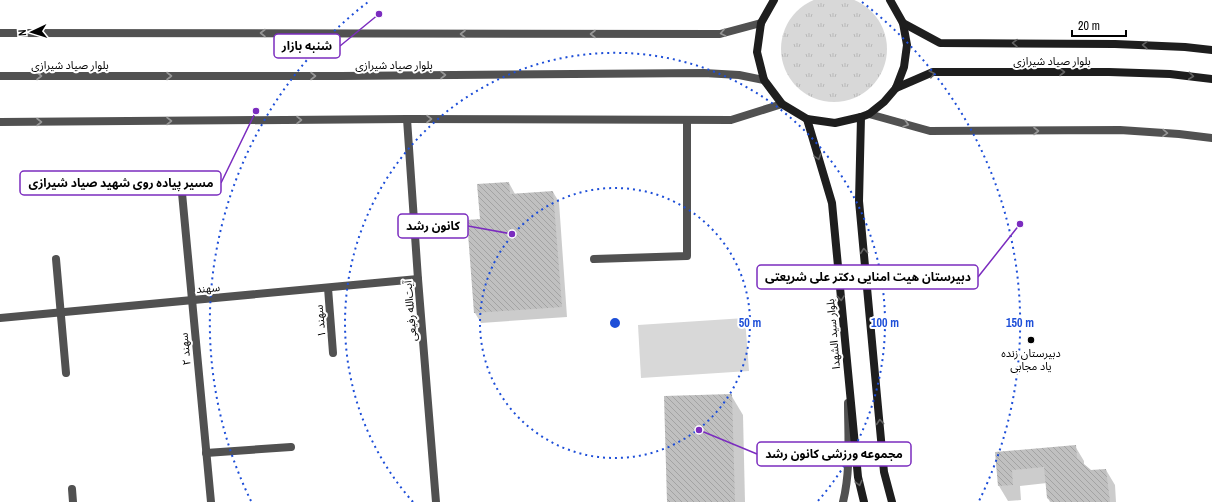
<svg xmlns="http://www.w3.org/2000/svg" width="1212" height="502" font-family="'Archivo Narrow','Noto Sans Arabic',sans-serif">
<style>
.grass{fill:url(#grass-tufts)}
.pitch{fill:#d8d8d8}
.shadow{fill:#0003}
.building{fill:url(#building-back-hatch)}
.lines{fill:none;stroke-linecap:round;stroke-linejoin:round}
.service{stroke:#515151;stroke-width:8}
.minor{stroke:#515151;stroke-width:8}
.tertiary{stroke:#515151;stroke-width:8}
.secondary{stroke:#1e1e1e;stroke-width:8}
.oneway{stroke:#979797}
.oneway2{stroke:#626262}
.ring{fill:none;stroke:#1d4ed8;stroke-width:2;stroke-dasharray:2 4}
.poi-dot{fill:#000;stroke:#fff;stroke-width:1.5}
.labels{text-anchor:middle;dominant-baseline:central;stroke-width:4;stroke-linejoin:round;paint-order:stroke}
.street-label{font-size:11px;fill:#000;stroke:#fff}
.poi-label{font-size:11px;fill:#000;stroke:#fff}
.centre{fill:#1d4ed8;stroke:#fff;stroke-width:2}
.ring-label{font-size:12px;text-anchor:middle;font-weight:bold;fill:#1d4ed8;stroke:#fff;stroke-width:4;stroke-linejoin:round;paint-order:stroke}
.leader{fill:none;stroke:#7b2cbf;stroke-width:1.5}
.callout-dot{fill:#7b2cbf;stroke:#fff;stroke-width:1.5}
.callout{fill:#fff;stroke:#7b2cbf;stroke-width:1.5}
.callout-label{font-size:12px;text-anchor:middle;font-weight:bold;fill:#000}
</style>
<defs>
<pattern id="grass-tufts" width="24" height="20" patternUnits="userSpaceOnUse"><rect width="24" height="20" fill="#d8d8d8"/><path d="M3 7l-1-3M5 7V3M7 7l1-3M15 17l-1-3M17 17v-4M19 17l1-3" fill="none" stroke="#b8b8b8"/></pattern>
<pattern id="building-back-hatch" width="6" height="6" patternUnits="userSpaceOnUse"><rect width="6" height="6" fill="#c0c0c0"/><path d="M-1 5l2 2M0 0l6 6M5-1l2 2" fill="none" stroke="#a3a3a3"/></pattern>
</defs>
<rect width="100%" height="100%" fill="#fff"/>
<circle class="grass" cx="834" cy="49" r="53"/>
<polygon class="pitch" points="745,318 749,371 641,378 638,325"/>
<g class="shadow">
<polygon points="509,183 515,194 553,192 559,202 567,317 481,323 475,313 481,220"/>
<polygon points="731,395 743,415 745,502 668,502"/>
<polygon points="1075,446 1084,461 1084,466 1090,471 1106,470 1115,485 1116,502 1050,502 1048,498 1047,483 1020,486 1021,500 1008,501 999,486 996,453"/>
</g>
<g class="building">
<polygon points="509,182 510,194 553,191 562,307 474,313 467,220 480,219 477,184"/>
<polygon points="732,394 735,502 667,502 664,396"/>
<polygon points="1076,445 1077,458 1091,470 1106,469 1110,502 1052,502 1047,498 1044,467 1012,470 1013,485 998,486 995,452"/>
</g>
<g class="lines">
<g class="service">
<polyline points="56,259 66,373"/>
<polyline points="594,259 687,256 687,120"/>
<polyline points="328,288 333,353"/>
<polyline points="72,489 73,502"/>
<path d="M843,502C851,470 848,435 848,403"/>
</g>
<g class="minor">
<polyline points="182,193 211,502"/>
<polyline points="0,318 418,279"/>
<polyline points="206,453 291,447"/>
</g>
<g class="tertiary">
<polyline points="0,33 720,34 761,23"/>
<polyline points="0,76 341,76 704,73 739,75 764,80"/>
<polyline points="869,114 930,131 1120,130 1179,134 1212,138"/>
<polyline points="407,119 418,279 436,502"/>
<polyline points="0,122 407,119 731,120 782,104"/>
</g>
<g class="secondary">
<polyline points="774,0 761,23 757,52 764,80 782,104 807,119 835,123 861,117 869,114 884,102 896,88 904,67 907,45 903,23 890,0"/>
<polyline points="903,23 940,43 1115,44 1185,47 1212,50"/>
<polyline points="896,88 933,72 1109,72 1170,74 1212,79"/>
<polyline points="861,117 859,201 884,472 892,502"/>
<polyline points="807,119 832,203 858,477 864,502"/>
</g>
</g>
<defs><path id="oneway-chevron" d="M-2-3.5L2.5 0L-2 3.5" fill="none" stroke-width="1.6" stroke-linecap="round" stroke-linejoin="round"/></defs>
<g class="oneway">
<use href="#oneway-chevron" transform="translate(263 33) rotate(-180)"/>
<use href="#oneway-chevron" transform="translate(723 33) rotate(168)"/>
<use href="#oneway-chevron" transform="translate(463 34) rotate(-180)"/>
<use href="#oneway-chevron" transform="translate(593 34) rotate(-180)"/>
<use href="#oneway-chevron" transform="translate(443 75)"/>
<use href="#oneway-chevron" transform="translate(39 76)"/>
<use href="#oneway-chevron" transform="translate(169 76)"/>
<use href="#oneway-chevron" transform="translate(313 76)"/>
<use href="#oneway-chevron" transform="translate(429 119)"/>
<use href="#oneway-chevron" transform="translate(299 120)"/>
<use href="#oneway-chevron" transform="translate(169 121)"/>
<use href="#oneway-chevron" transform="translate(39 122)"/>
<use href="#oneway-chevron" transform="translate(906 124) rotate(16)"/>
<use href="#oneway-chevron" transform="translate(1036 131)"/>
<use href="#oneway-chevron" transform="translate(1165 133) rotate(3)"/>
</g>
<g class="oneway2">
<use href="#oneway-chevron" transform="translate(1015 43) rotate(-179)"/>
<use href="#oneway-chevron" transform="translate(1145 45) rotate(-178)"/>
<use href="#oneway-chevron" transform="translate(1062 72)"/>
<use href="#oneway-chevron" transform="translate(932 74) rotate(-14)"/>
<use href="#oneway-chevron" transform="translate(1191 76) rotate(6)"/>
<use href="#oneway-chevron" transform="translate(818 157) rotate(73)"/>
<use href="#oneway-chevron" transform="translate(864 251) rotate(-95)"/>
<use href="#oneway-chevron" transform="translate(841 298) rotate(85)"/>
<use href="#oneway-chevron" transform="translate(880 422) rotate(-95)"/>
<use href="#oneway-chevron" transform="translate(859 483) rotate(76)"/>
</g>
<g class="ring">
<circle cx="615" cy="323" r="135"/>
<path d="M413 502A270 270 0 1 1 817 502"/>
<path d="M251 501A405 405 0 0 1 368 2M862 2A405 405 0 0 1 979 501"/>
</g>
<circle class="poi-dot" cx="1031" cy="340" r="4"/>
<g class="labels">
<g class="street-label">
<text x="1052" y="61">بلوار صیاد شیرازی</text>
<text x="70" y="65">بلوار صیاد شیرازی</text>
<text x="394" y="65">بلوار صیاد شیرازی</text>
<text transform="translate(208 288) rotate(-5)">سهند</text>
<text transform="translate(410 311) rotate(-95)">آیت‌الله رفیعی</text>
<text transform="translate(320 321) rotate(-95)">سهند ۱</text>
<text transform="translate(833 334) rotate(-95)">بلوار سید الشهدا</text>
<text transform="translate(185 349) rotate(-95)">سهند ۲</text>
</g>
<g class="poi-label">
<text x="1031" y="353">دبیرستان زنده<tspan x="1031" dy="13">یاد مجابی</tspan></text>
</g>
</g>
<circle cx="615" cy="323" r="6" class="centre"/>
<g class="ring-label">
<text x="750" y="327">50 m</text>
<text x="885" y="327">100 m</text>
<text x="1020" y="327">150 m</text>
</g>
<path class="leader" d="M379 14L340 46M256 111L221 183M512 234L468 226M1020 224L978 277M699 430L757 454"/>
<g class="callout-dot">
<circle cx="379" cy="14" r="4"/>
<circle cx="256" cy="111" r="4"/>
<circle cx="512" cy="234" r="4"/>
<circle cx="1020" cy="224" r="4"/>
<circle cx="699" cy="430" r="4"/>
</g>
<g class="callout">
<rect x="274" y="34" width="66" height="24" rx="4"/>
<rect x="20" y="171" width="201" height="24" rx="4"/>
<rect x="398" y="214" width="70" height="24" rx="4"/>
<rect x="757" y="265" width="221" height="24" rx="4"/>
<rect x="757" y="442" width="154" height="24" rx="4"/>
</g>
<g class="callout-label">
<text x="307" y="50">شنبه بازار</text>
<text x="121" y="187">مسیر پیاده روی شهید صیاد شیرازی</text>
<text x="433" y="230">کانون رشد</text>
<text x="868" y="281">دبیرستان هیت امنایی دکتر علی شریعتی</text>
<text x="834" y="458">مجموعه ورزشی کانون رشد</text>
</g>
<g transform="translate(32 32) rotate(266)" stroke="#ffffff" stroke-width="3" paint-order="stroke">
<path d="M0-3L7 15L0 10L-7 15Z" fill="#000000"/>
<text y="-6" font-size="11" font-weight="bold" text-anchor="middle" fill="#000000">N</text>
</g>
<path d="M1072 30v6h54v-6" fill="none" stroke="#000000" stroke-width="2"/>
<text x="1078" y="30" font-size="12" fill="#000000" stroke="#ffffff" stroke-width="3" paint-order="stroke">20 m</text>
</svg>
